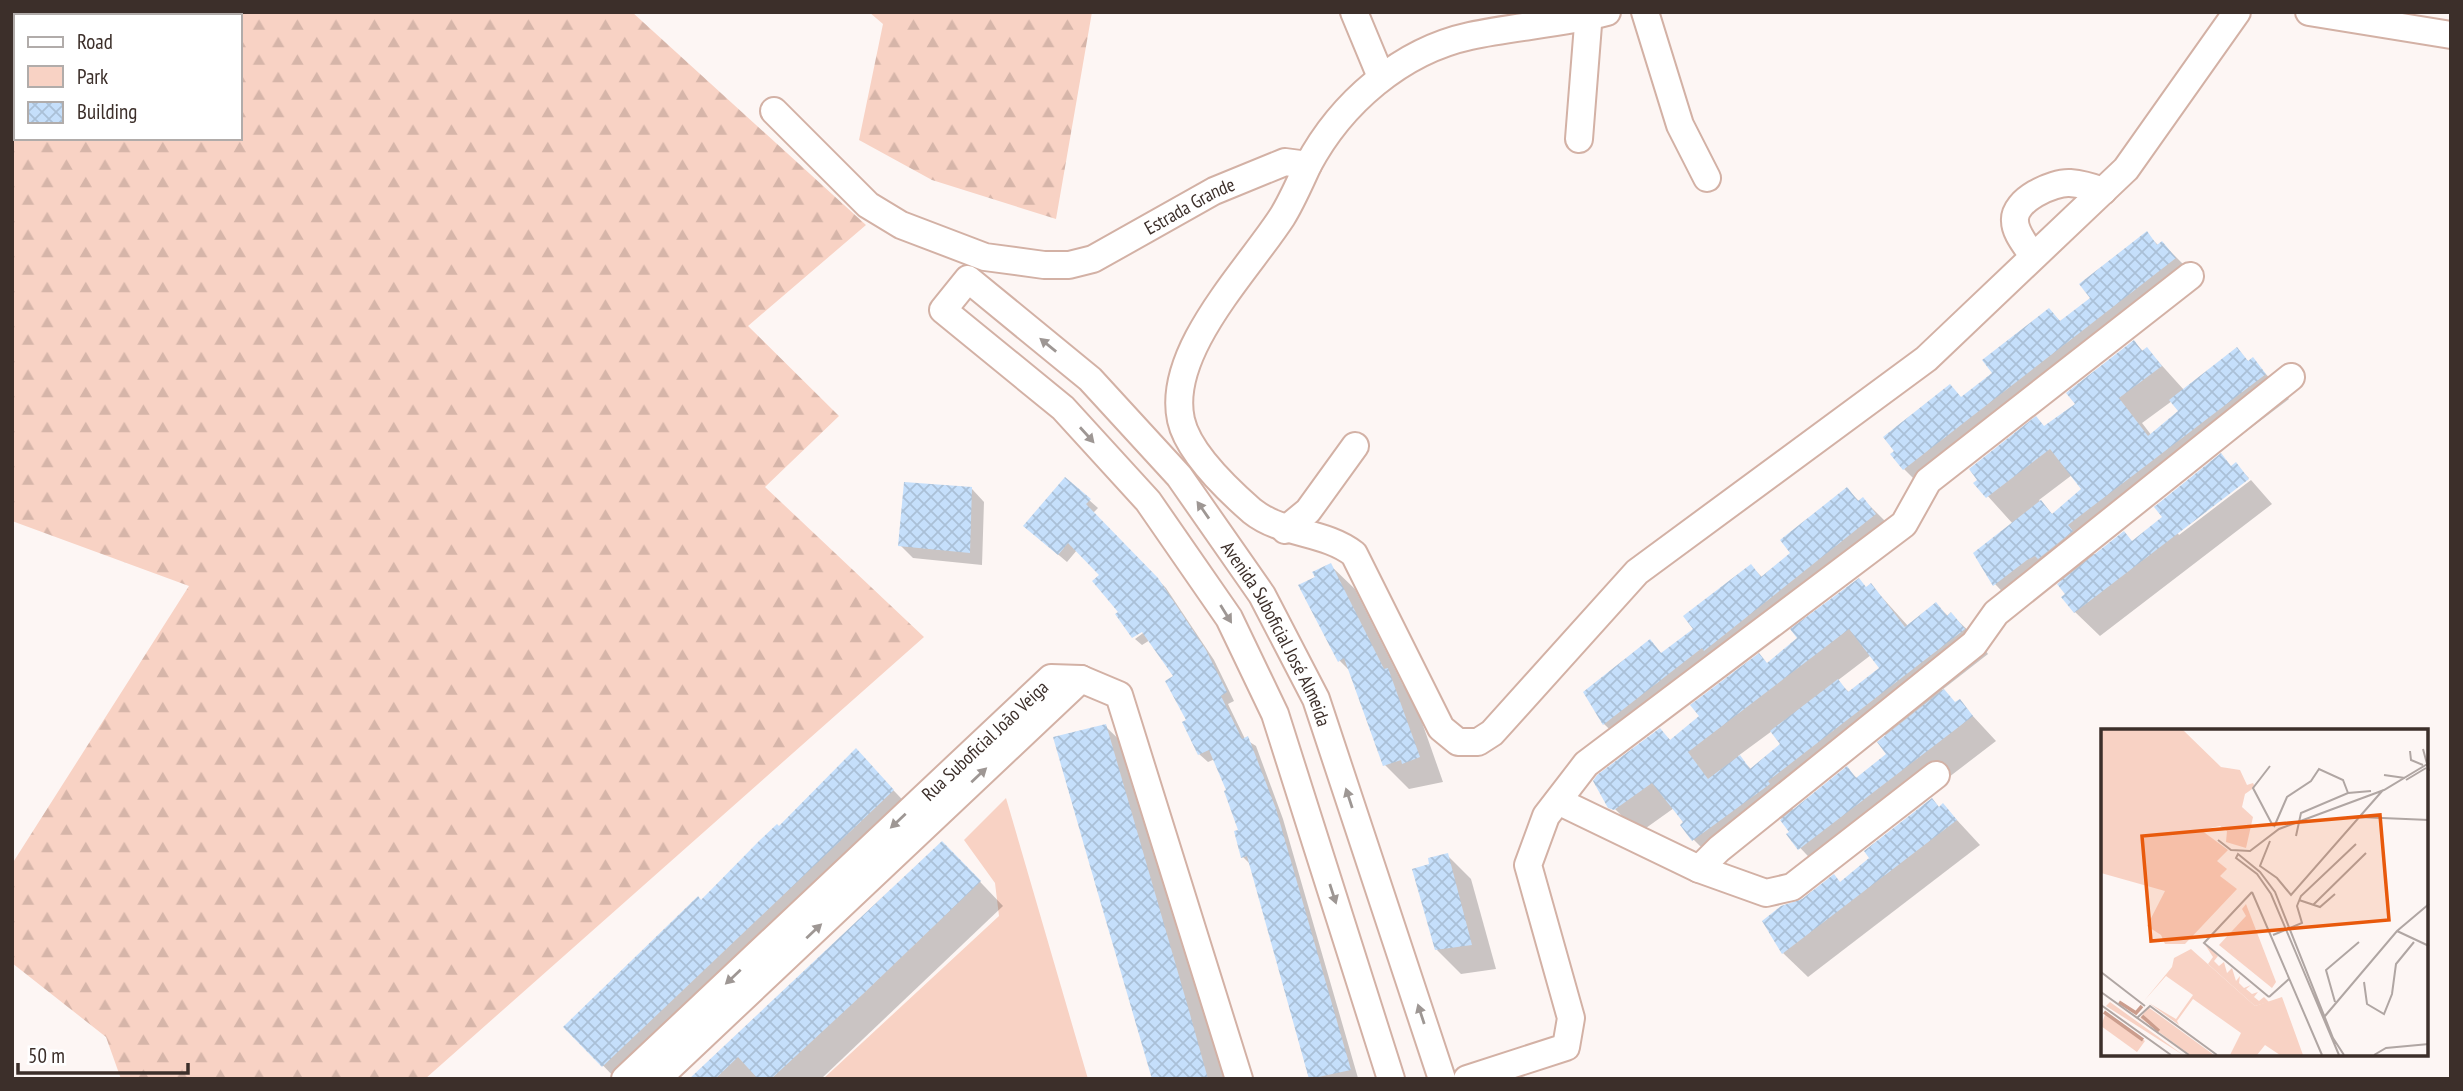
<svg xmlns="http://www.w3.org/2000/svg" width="2463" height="1091" font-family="'PT Sans Narrow',sans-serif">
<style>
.green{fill:#f8d2c4}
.forest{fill:url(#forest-firs);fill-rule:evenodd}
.shadow{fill:#0003;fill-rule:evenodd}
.building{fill:url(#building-cross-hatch);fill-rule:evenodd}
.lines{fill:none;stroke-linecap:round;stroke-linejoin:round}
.minor-casing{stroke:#d3b1a5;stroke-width:30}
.minor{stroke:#fff;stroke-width:26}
.oneway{fill:#9e9794}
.labels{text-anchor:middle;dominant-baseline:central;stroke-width:7;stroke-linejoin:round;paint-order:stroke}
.street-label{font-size:19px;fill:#3c2f2a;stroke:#fff}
.inset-river{fill:none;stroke:#cb9d8d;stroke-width:3.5}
.inset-road{fill:none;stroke:#b0a6a3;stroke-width:2}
.view{fill:#e8590c;fill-opacity:0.15;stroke:#e8590c;stroke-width:3.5}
.inset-edge{fill:none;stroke:#3c2f2a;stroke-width:3.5}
</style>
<defs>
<pattern id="forest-firs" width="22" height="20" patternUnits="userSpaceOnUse" patternTransform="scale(1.75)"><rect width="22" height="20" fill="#f8d2c4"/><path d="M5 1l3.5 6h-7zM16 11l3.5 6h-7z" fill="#d6b5a9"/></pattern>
<pattern id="building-cross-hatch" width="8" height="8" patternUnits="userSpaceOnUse" patternTransform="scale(1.75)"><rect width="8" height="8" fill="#c5dffb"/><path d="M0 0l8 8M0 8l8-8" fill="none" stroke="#aac0d7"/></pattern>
</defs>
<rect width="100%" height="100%" fill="#fdf6f4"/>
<polygon class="green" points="1006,798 1088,1079 823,1079 999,916 995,883 964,840"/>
<g class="forest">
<path d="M12,12H632L866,225L748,326L839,416L765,487L924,637L425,1079H121L106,1037L12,963V864L189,586L12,521ZM16,16H240V138H16Z"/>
<polygon points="869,12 1092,12 1056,219 932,180 859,140 883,24"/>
</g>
<g class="shadow">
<polygon points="2147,234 2159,246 2162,243 2186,267 1928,493 1904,469 1962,398 1995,374 2049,310 2061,322 2093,298"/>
<path d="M2134,342L2144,352L2147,349L2184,390L2237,349L2249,362L2252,359L2289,399L2091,550L2096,556L2133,542L2236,465L2249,478L2177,532L2179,535L2251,480L2272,504L2100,636L2075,612L2060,579L2019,609L1995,584L2013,524L1976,483L2077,404ZM2172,401L2181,411L2152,436L2142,423ZM2072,475L2083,489L2053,515L2039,500Z"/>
<polygon points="972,489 984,502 982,565 913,558 900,545"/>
<polygon points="1847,489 1860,502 1863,499 1887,523 1629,748 1604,724 1585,693 1650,642 1662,654 1695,629 1751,566 1763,578 1793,554"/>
<polygon points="1089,500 1098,508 1093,513 1166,588 1214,660 1234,701 1228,704 1245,739 1256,746 1283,819 1358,1078 1311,1079 1251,865 1243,857 1240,831 1229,791 1215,759 1208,762 1199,754 1176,677 1150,640 1142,645 1135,639 1150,628 1121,613 1102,575 1077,550 1067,562 1034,534"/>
<polygon points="1330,565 1355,589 1403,685 1412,694 1443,782 1409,789 1385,765 1351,672 1340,661 1317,578"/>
<path d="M1871,585L1908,626L1936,604L1948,616L1951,614L1976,638L1988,654L1942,690L1956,704L1959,701L1996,741L1824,873L1788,835L1792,832L1781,818L1718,864L1694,840L1674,808L1639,833L1602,796L1660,730L1671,741ZM1871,655L1882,669L1850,693L1837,681ZM1772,731L1782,744L1752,770L1738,756ZM1885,733L1888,754L1858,779L1847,769L1794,811L1791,807Z"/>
<polygon points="1105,726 1130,750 1225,1079 1154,1079"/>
<polygon points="856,751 917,815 616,1079 566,1027 779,828"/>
<polygon points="1943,805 1980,845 1808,977 1783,953 1841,884"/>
<polygon points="1447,855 1471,879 1496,969 1461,974 1436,949 1431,866"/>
<polygon points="966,867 1003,906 821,1079 692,1079"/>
</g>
<g class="building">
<polygon points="2147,231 2157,245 2162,241 2176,258 1903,470 1890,454 1894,451 1883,437 1950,384 1961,397 1992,373 1982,360 2049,308 2060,321 2090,298 2079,284"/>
<polygon points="2134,340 2142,351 2147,347 2162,366 2119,398 2148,436 2178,411 2169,400 2237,347 2248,361 2253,357 2266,374 2068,525 2073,531 2038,559 2035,556 2027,560 1993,586 1973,553 2041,500 2052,514 2081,489 2050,449 1986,498 1973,483 1977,480 1969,469 2036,416 2044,426 2075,404 2066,393"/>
<polygon points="2221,453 2231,466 2236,462 2249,479 2074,613 2061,597 2065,594 2057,584 2124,531 2132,541 2162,517 2154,507"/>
<polygon points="1065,477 1091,499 1086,504 1158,578 1206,650 1227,692 1221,696 1242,739 1248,736 1276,809 1351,1070 1309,1079 1247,856 1241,858 1234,831 1238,830 1224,791 1226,790 1209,750 1198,755 1182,722 1186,720 1165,681 1173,676 1142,632 1132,638 1115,614 1118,612 1092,581 1099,575 1068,543 1058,555 1023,526"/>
<polygon points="904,482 972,487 970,553 898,546"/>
<polygon points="1847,487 1858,501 1863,497 1876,514 1704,651 1702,648 1603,725 1583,692 1650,639 1661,653 1693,629 1683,616 1751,564 1761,577 1790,553 1780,540"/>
<polygon points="1331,563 1384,669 1388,668 1420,757 1402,764 1401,760 1383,766 1344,658 1338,662 1298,585 1315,577 1312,572"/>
<path d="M1859,578L1866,587L1871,583L1905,627L1936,602L1947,616L1951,612L1965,629L1768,781L1770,784L1692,841L1680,825L1683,822L1652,783L1614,810L1608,808L1593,781L1597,775L1660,728L1670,740L1699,716L1690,705L1759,653L1767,663L1797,638L1790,629ZM1849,629L1879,668L1848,692L1838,679L1770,731L1780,744L1750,769L1740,755L1708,779L1688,752Z"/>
<polygon points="1944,689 1955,702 1960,699 1973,716 1798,850 1786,834 1789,832 1780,820 1847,766 1856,778 1886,754 1877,742"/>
<polygon points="1106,724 1188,1007 1208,1079 1152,1079 1090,866 1053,737"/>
<polygon points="856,748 894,790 602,1067 563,1027 698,896 701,900 759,841 777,824 779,826"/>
<polygon points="1932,798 1939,807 1943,803 1957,820 1782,954 1762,921 1781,906 1802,899 1834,874 1840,882 1869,858 1864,851"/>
<polygon points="942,841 981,881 863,994 771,1079 758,1079 738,1057 715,1079 689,1079"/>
<polygon points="1448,853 1472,945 1435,950 1412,869 1429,864 1428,858"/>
</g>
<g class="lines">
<g class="minor-casing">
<g id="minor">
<polyline points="1354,12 1381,77"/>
<polyline points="1645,12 1680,125 1707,178"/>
<polyline points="2309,12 2451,35"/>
<path id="s1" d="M774,111L868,205L901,225L985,257L1044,265H1069L1093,259L1214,191L1285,162L1308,165C1341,103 1401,51 1470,36C1515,26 1562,24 1607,12"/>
<polyline points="1579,139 1589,12"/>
<path d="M1308,165C1300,182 1292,201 1282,217C1247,271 1166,352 1181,420C1188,452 1228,490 1252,511C1282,535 1325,531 1354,554L1441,728L1458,742H1478L1492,733L1637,572L1926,359L2126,169L2237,12"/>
<path d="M2032,255C2026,245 2015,233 2015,221C2013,200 2053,182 2070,183C2082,184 2092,187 2103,191"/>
<polyline points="1285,530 1308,511 1355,446"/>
<polyline points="1558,801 1699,869 1766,893 1792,887 1936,775"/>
<polyline points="1699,869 1719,849 1974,644 1996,613 2291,377"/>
<path id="s2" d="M625,1079L1051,678L1081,679L1119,695L1239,1079"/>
<polyline points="657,1079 1081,679"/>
<path id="s3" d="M1391,1079L1275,714L1229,618L1148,501L1063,408L943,310L968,279L1090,379L1179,476L1262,595L1316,699L1442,1079"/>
<polyline points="1467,1079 1566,1047 1571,1018 1528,865 1546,816 1586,764 1904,524 1928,481 2190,276"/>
</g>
</g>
<use href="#minor" class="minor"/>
</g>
<defs><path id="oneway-solid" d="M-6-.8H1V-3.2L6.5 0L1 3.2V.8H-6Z" transform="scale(1.75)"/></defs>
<g class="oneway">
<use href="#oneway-solid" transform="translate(1048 345) rotate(-141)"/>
<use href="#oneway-solid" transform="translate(1087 435) rotate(48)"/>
<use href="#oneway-solid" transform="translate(1203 510) rotate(-125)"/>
<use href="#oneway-solid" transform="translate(1226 614) rotate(58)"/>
<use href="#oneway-solid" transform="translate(979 775) rotate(-43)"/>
<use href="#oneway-solid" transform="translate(1349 798) rotate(-108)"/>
<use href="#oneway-solid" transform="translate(898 821) rotate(137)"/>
<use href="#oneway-solid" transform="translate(1333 894) rotate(72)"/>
<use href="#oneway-solid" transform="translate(814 931) rotate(-43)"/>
<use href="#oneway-solid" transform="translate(733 977) rotate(137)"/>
<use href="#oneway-solid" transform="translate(1421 1014) rotate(-108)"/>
</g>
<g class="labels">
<g class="street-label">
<text stroke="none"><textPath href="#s1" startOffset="481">Estrada Grande</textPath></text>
<text stroke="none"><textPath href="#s3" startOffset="1428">Avenida Suboficial José Almeida</textPath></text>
<text stroke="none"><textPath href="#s2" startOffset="494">Rua Suboficial João Veiga</textPath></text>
</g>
</g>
<g transform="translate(2101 729)">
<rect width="327" height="327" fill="#fdf6f4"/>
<path d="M145,175L175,253L171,259L118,216L145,187L141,180ZM103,214L117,227L113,232L118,237L123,233L126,244L131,239L135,252L139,247L138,254L143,259L150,256L145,260L151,265L157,263L153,268L158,272L163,268L168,273L154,277L107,235L112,228ZM9,273L63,312L82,326L5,277ZM47,278L113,326H89L39,289ZM5,283L44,312L36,323L0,297Z" fill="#f8d2c4"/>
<path d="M0,1H82L120,38L139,41L146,56L152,54L154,58L144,65L141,78L152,88L145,119L125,113L126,102L119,97L100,101L127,121L116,132L126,140L119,147L136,160L84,215H64L60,206L46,197L64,162L0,144ZM90,220L154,277L181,268L202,326H179L164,316L156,326H129L140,304L92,270L76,292L78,296L48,274L75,290L92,266L65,247L43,272L71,238L73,229Z" fill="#f8d2c4"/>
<path class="inset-river" d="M18,273L35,284L41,277M3,283L42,311M41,287L58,302"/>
<path class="inset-road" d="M322,20L328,42M309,22L310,31L322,36M169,37L152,59L172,97M283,46L304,49M305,51L325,39M258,88L328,91M173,98L186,68L210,52L218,40L242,51L247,64M195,107L200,84L247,64L270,62M117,111L130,121L149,122L178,100L283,61L328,34M169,112L159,137L176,149L190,166L282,61M151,163L221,326M151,163L103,214L168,268M198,171L219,178L234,165M212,176L265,124M296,202L328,217M172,206L201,194L196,177L200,167L255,115M0,243L44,277M263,253L266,275L283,285L291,265L295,235L313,213M0,263L88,326M168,268L188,250M234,273L225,241L258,213M0,276L70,326M224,287L296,202L328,175M36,289L49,277L116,326M238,326L170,165L156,145L135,129L137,125L159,143L174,163L232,309L243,326M273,326L285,319L328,315"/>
<path class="view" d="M279,86L288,191L50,212L41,107Z"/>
<rect width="327" height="327" class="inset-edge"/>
</g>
<rect width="2463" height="1091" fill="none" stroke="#3c2f2a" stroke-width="28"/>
<rect x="14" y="14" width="228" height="126" fill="#ffffff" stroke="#b1acaa" stroke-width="2"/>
<rect x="28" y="37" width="35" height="10" fill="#ffffff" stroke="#b1acaa" stroke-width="2"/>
<text x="77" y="49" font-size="21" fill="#3c2f2a">Road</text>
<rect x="28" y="66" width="35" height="21" fill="#f8d2c4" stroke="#b1acaa" stroke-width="2"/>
<text x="77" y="84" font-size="21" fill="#3c2f2a">Park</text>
<rect x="28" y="102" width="35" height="21" fill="url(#building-cross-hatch)" stroke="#b1acaa" stroke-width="2"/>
<text x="77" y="119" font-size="21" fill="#3c2f2a">Building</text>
<path d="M18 1063v10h170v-10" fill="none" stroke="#3c2f2a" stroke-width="3.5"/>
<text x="28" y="1063" font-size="21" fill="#3c2f2a" stroke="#ffffff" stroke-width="5" paint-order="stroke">50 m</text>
</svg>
